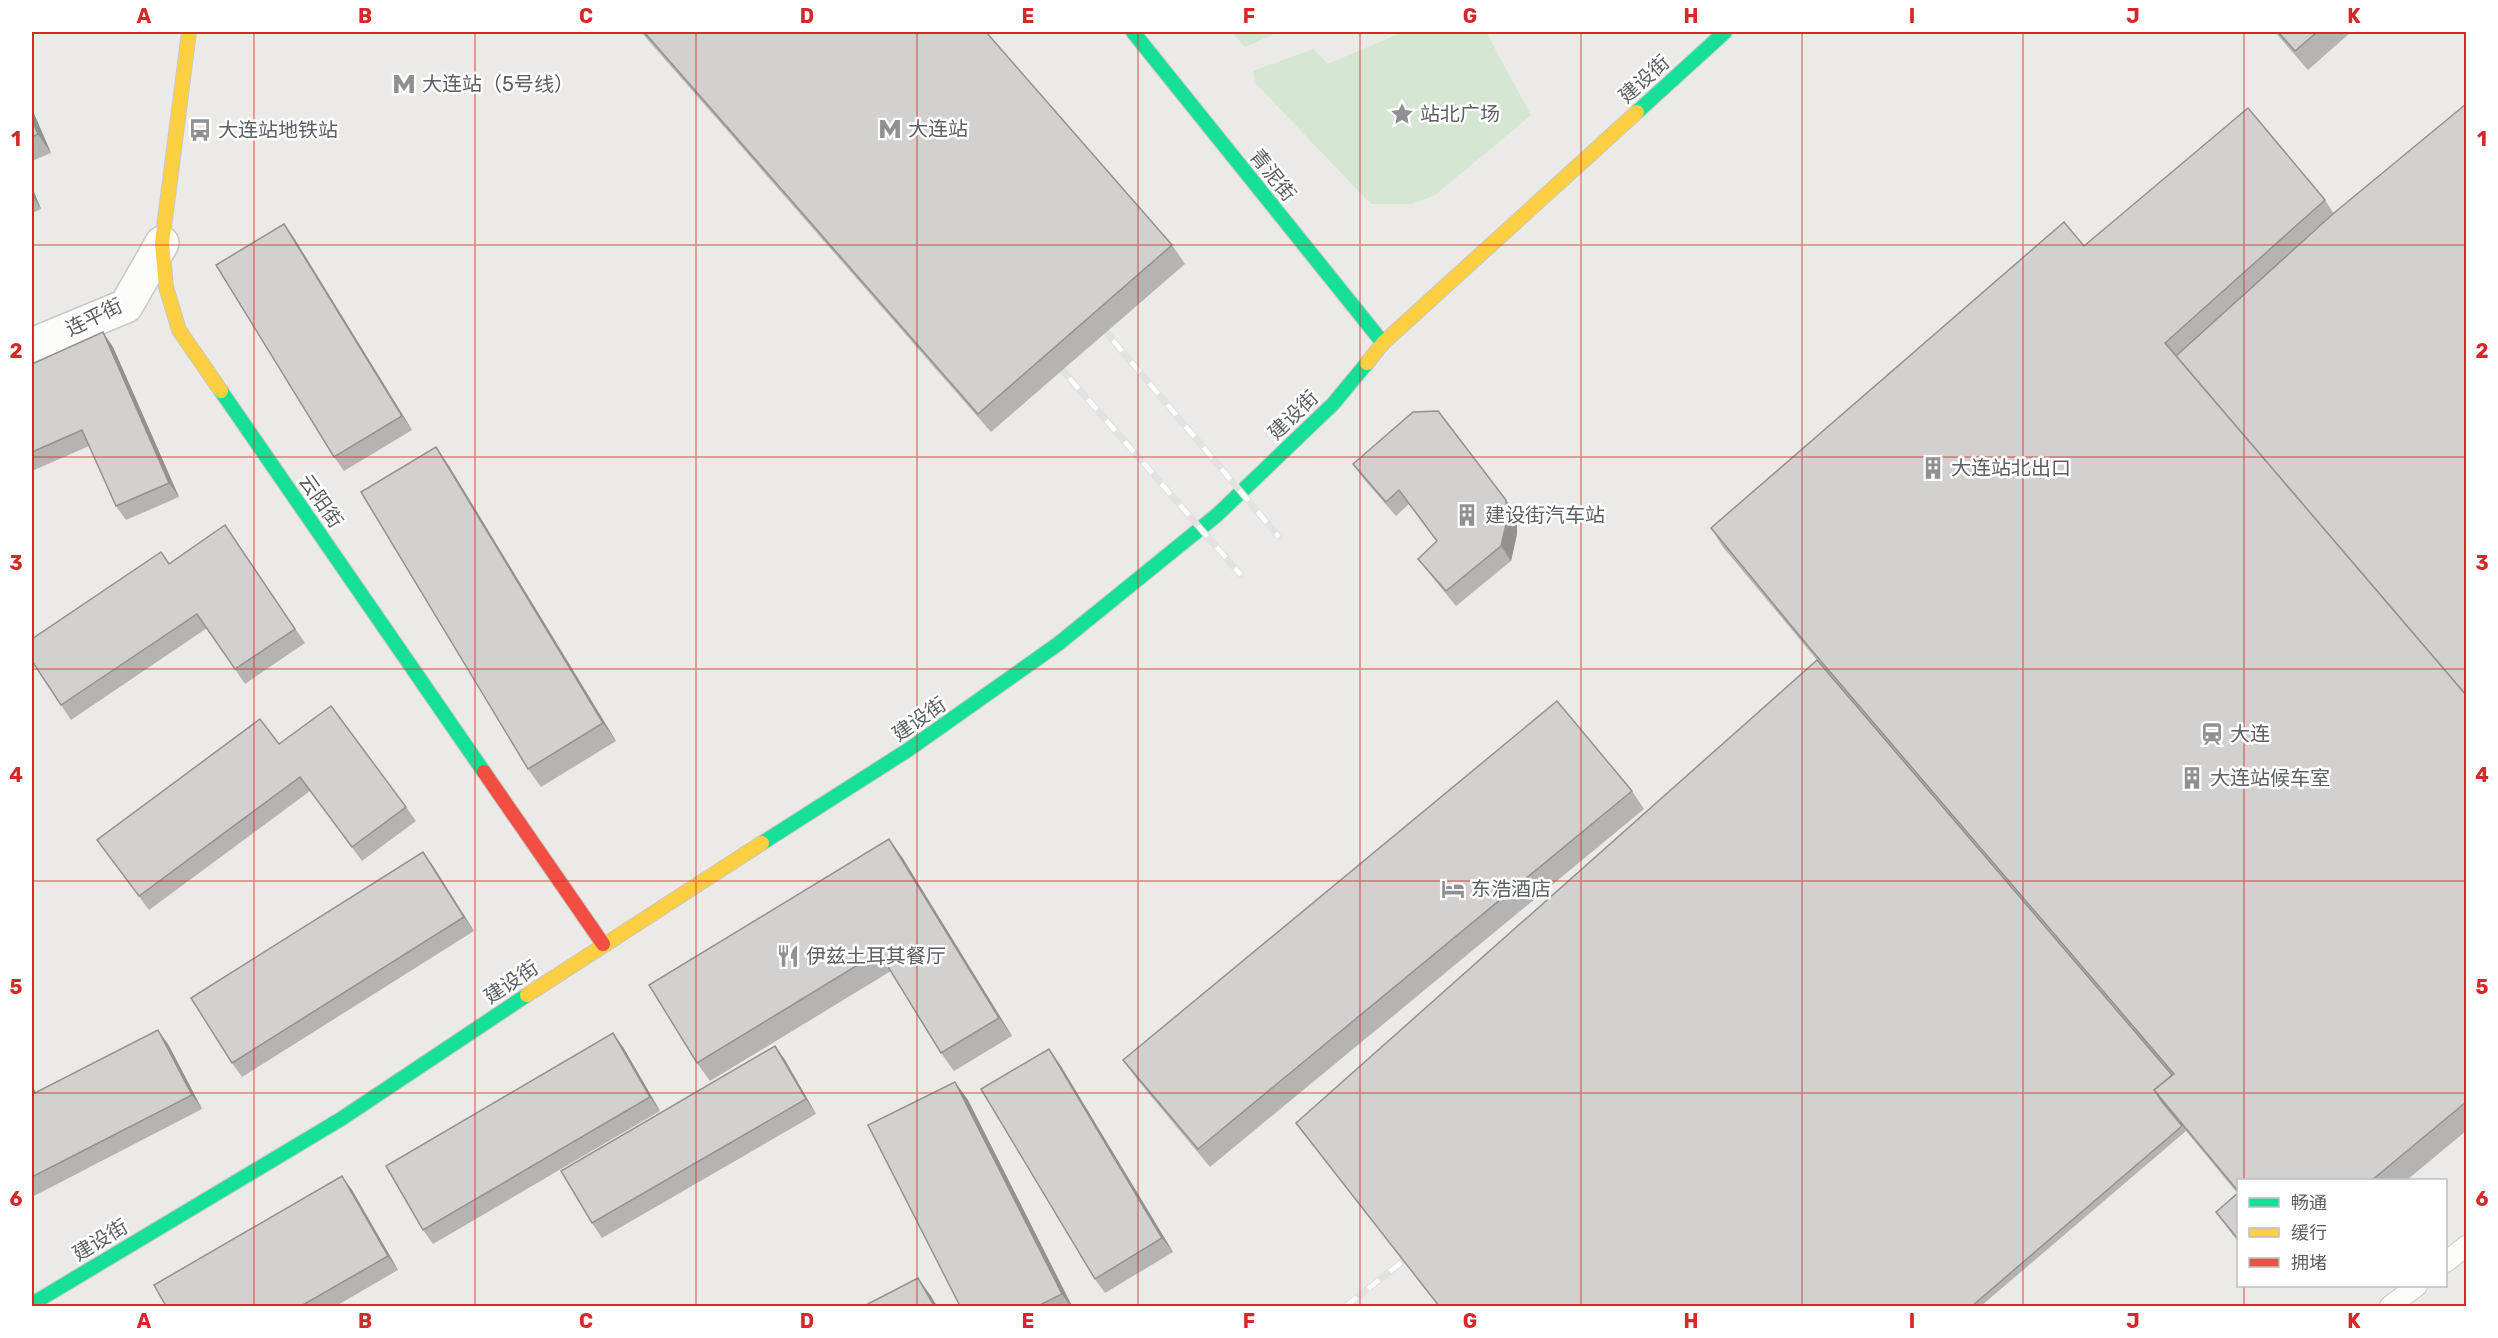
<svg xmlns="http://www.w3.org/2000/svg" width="2498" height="1338" font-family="Rubik,'Noto Sans SC',sans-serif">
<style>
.green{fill:#d5e6d3}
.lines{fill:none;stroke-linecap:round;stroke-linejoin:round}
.lane-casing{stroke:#c8c8c8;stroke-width:22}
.street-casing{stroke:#c8c8c8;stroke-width:36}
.fast-casing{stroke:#c8c8c7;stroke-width:16}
.slow-casing{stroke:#c8c8c7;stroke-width:16}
.jam-casing{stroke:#c8c8c7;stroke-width:16}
.lane{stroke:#fcfcfb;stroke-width:20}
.street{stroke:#fcfcfb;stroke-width:33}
.fast{stroke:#16e098;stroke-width:14}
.slow{stroke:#ffcf43;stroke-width:14}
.jam{stroke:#f24e42;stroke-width:14}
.rail-casing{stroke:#e2e2e2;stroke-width:7}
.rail{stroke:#fff;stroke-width:4.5;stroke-dasharray:14;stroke-linecap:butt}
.wall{fill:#b5b4b2}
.shaded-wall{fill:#939291}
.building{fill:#d2d1cf;stroke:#939291;stroke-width:1.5}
.grid{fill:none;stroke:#d62828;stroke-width:1.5;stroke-opacity:0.55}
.labels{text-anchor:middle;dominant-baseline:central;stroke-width:5;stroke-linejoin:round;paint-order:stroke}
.street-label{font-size:20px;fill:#5c5f63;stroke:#fff}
.poi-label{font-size:20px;fill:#5c5f63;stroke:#fff;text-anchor:start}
.neatline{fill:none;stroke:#d62828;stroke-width:2}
.grid-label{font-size:20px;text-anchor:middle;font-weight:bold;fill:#d62828}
</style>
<rect width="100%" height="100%" fill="#ebeae6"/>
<g class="green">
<polygon points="1232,32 1278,32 1245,47"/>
<polygon points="1403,32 1486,32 1531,115 1435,195 1412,204 1371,204 1256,84 1253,71 1313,49 1328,64"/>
</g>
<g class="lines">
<g class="lane-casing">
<g id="lane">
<polyline points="2446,1262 2466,1246"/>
<polyline points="2390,1306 2417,1286"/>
</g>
</g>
<g class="street-casing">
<polyline id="street" points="32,345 126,306 162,243"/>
</g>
<g class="fast-casing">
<g id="fast">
<polyline points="1133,32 1383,343"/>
<polyline points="1637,112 1725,32"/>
<polyline points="221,391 484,772"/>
<polyline points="762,843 908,750 1058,644 1217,515 1333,404 1367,363"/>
<polyline points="32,1304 341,1119 527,995"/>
</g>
</g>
<g class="slow-casing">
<g id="slow">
<polyline points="189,32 162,243 166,287 179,330 221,391"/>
<polyline points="1367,363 1383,343 1637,112"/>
<polyline points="527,995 762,843"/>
</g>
</g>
<g class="jam-casing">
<polyline id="jam" points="484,772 603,944"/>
</g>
<use href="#lane" class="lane"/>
<use href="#street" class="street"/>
<use href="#fast" class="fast"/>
<use href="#slow" class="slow"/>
<use href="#jam" class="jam"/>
<g class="rail-casing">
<g id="rail">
<polyline points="1095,319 1279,537"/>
<polyline points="1051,357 1241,575"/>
<polyline points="1346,1306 1416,1251"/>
</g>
</g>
<use href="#rail" class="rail"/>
</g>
<g class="wall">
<polygon points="641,32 986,32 1172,245 1185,264 991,432"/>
<polygon points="2275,32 2351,32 2308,70"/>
<polygon points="2466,104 2466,1131 2407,1180 2238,1180 2238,1242 2229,1230 2216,1212 2238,1194 2186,1131 1981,1306 1438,1306 1817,660 1723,547 1711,528 2084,246 2325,200 2334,214"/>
<polygon points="32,109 51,153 32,161"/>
<polygon points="32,187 41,209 32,213"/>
<polygon points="284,224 294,238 412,430 344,471 334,457"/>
<polygon points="113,347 179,497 126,520 116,506 89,446 32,471 32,364"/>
<polygon points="436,447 449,466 616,741 541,787 528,769"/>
<polygon points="1353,464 1517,514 1517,534 1511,561 1456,606 1429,573 1418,559 1437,542 1409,504 1396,516 1363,478"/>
<polygon points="225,525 305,643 245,684 207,628 71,720 32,661 161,552 169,563"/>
<polygon points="279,744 406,807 416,821 362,861 310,791 149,910 97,840"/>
<polygon points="1632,791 1644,809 1210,1167 1136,1078 1123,1060"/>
<polygon points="902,857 1012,1036 954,1071 941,1053 891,971 710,1081 697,1063"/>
<polygon points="433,866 474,931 242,1077 232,1063"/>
<polygon points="168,1044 202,1109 32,1197 32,1085 35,1093"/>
<polygon points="775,1046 785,1060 816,1114 602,1238 592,1223"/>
<polygon points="623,1047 660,1111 433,1244 423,1230"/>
<polygon points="1059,1063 1173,1252 1105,1293 1095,1279"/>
<polygon points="955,1082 968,1100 1072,1306 960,1306"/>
<polygon points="342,1176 352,1190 398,1270 336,1306 166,1306"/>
</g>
<g class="shaded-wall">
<polygon points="32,109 51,153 38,134 32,120"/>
<polygon points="32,187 41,209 32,195"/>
<polygon points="284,224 294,238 412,430 402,416"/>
<polygon points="103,332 113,347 179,497 169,483"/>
<polygon points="436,447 449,466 616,741 603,723"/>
<polygon points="1506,500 1517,514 1517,534 1511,561 1501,546"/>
<polygon points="889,839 902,857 1012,1036 999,1018"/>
<polygon points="423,852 433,866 474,931 464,917"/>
<polygon points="158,1030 168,1044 202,1109 192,1095"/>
<polygon points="613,1033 623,1047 660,1111 650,1097"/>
<polygon points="775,1046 785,1060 816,1114 806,1099"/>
<polygon points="1049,1049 1059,1063 1173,1252 1162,1238"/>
<polygon points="955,1082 968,1100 1072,1306 1070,1306 1062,1294"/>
<polygon points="32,1085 44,1108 32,1090"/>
<polygon points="342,1176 352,1190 398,1270 388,1256"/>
<polygon points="918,1278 931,1296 937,1306 934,1306"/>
</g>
<g class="building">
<polygon points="644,32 986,32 1172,245 978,414"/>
<polygon points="2278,32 2317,32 2295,51"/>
<polygon points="2466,104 2466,695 2176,356 2334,213"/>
<polygon points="2248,108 2325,200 2165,343 2466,695 2466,1102 2372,1180 2238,1180 2238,1191 2154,1090 2174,1074 1808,646 1711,528 2064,222 2084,246"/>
<polygon points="32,120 38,134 32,137"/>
<polygon points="284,224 402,416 334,457 216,265"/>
<polygon points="103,332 169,483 116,506 82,430 32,452 32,364"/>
<polygon points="1438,411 1506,500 1507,520 1501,546 1446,591 1418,559 1437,541 1399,490 1386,502 1353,464 1413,412"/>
<polygon points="436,447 603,723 528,769 361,492"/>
<polygon points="225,525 295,629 235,669 197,614 61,705 32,661 32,639 161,552 169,564"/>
<polygon points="1817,660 2172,1075 2154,1090 2163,1103 2182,1126 1972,1306 1439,1306 1296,1123"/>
<polygon points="1557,701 1632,791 1198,1149 1123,1060"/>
<polygon points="331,706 406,807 352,847 300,777 139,896 97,840 260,719 279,744"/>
<polygon points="889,839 999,1018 941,1053 879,952 697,1063 649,985"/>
<polygon points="423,852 464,917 232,1063 191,998"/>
<polygon points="158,1030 192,1095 32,1177 32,1090 33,1094"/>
<polygon points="613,1033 650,1097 423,1230 386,1166"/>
<polygon points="775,1046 806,1099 592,1223 561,1171"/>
<polygon points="1049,1049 1162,1238 1095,1279 981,1089"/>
<polygon points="955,1082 1062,1294 1038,1306 960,1306 868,1125"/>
<polygon points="342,1176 388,1256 301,1306 166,1306 154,1285"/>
<polygon points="2238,1193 2238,1239 2216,1212"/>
<polygon points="918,1278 934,1306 864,1306"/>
</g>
<path class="grid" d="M254,32V1306M475,32V1306M696,32V1306M917,32V1306M1138,32V1306M1360,32V1306M1581,32V1306M1802,32V1306M2023,32V1306M2244,32V1180M32,245H2466M32,457H2466M32,669H2466M32,881H2466M32,1093H2466M2244,1286V1306"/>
<defs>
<g id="metro-bare" transform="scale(1.8)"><path d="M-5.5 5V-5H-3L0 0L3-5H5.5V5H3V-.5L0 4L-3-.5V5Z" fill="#8e9091" stroke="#fff" stroke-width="2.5" paint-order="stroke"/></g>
<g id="sight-bare" transform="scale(1.8)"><path d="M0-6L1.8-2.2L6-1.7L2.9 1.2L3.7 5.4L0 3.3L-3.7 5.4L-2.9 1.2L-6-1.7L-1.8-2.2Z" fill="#8e9091" stroke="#fff" stroke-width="2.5" paint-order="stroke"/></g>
<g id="bus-bare" transform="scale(1.8)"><path d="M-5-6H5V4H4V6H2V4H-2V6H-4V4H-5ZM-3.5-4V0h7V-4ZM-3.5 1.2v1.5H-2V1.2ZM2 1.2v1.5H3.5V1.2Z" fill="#8e9091" stroke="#fff" stroke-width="2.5" paint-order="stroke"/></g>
<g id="building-bare" transform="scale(1.8)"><path d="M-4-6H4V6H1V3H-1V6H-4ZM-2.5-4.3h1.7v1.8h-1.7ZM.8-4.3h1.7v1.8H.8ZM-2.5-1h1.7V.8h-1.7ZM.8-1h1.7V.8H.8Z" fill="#8e9091" stroke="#fff" stroke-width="2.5" paint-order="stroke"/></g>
<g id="station-bare" transform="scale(1.8)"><path d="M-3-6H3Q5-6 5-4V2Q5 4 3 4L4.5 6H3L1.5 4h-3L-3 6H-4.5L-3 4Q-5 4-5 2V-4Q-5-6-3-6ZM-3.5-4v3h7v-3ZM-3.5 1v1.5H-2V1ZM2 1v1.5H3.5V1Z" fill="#8e9091" stroke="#fff" stroke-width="2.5" paint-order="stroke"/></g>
<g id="hotel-bare" transform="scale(1.8)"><path d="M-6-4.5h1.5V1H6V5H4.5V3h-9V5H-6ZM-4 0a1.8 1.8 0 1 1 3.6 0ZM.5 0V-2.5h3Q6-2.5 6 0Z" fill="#8e9091" stroke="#fff" stroke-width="2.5" paint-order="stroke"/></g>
<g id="restaurant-bare" transform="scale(1.8)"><path d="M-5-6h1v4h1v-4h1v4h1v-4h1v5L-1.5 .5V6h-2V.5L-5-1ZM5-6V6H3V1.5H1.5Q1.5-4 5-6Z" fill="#8e9091" stroke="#fff" stroke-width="2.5" paint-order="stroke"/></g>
</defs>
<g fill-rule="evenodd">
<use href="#metro-bare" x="404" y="84"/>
<use href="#sight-bare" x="1402" y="114"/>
<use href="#metro-bare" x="890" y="129"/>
<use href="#bus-bare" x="200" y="130"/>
<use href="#building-bare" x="1933" y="468"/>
<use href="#building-bare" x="1467" y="515"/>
<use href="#station-bare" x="2212" y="734"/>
<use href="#building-bare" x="2192" y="778"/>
<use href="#hotel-bare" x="1453" y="889"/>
<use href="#restaurant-bare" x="788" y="956"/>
</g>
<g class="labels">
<g class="street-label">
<text transform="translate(1644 79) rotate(-42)">建设街</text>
<text transform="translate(1273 175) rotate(51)">青泥街</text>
<text transform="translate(94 317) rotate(-26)">连平街</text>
<text transform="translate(1293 415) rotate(-44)">建设街</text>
<text transform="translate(321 501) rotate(55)">云阳街</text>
<text transform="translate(919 719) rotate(-35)">建设街</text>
<text transform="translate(511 982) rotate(-34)">建设街</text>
<text transform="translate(100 1240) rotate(-31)">建设街</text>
</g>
<g class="poi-label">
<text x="422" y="84">大连站（5号线）</text>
<text x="1420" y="114">站北广场</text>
<text x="908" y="129">大连站</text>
<text x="218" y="130">大连站地铁站</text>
<text x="1951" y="468">大连站北出口</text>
<text x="1485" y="515">建设街汽车站</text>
<text x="2230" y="734">大连</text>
<text x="2210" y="778">大连站候车室</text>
<text x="1471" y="889">东浩酒店</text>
<text x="806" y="956">伊兹土耳其餐厅</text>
</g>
</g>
<rect width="2498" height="1338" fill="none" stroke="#ffffff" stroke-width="66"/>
<rect x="2237" y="1179" width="210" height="108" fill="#ffffff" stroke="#bebfc1" stroke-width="1.5"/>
<rect x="2249" y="1198" width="30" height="9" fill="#16e098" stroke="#bebfc1" stroke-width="1.5"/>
<text x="2291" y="1209" font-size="18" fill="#5c5f63">畅通</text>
<rect x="2249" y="1228" width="30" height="9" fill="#ffcf43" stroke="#bebfc1" stroke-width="1.5"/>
<text x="2291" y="1239" font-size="18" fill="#5c5f63">缓行</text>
<rect x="2249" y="1258" width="30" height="9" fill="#f24e42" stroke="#bebfc1" stroke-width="1.5"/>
<text x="2291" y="1269" font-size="18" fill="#5c5f63">拥堵</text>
<rect x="33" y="33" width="2432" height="1272" class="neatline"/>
<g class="grid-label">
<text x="144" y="23">A</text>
<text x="365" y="23">B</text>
<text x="586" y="23">C</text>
<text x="807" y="23">D</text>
<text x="1028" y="23">E</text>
<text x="1249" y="23">F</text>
<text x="1470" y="23">G</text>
<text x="1691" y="23">H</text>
<text x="1912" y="23">I</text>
<text x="2133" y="23">J</text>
<text x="2354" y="23">K</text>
<text x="16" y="146">1</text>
<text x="2482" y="146">1</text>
<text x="16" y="358">2</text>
<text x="2482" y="358">2</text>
<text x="16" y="570">3</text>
<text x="2482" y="570">3</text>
<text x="16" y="782">4</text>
<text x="2482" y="782">4</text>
<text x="16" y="994">5</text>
<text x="2482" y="994">5</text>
<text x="16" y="1206">6</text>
<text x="2482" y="1206">6</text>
<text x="144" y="1328">A</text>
<text x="365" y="1328">B</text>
<text x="586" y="1328">C</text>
<text x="807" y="1328">D</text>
<text x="1028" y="1328">E</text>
<text x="1249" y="1328">F</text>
<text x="1470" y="1328">G</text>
<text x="1691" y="1328">H</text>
<text x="1912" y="1328">I</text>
<text x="2133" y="1328">J</text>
<text x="2354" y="1328">K</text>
</g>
</svg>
